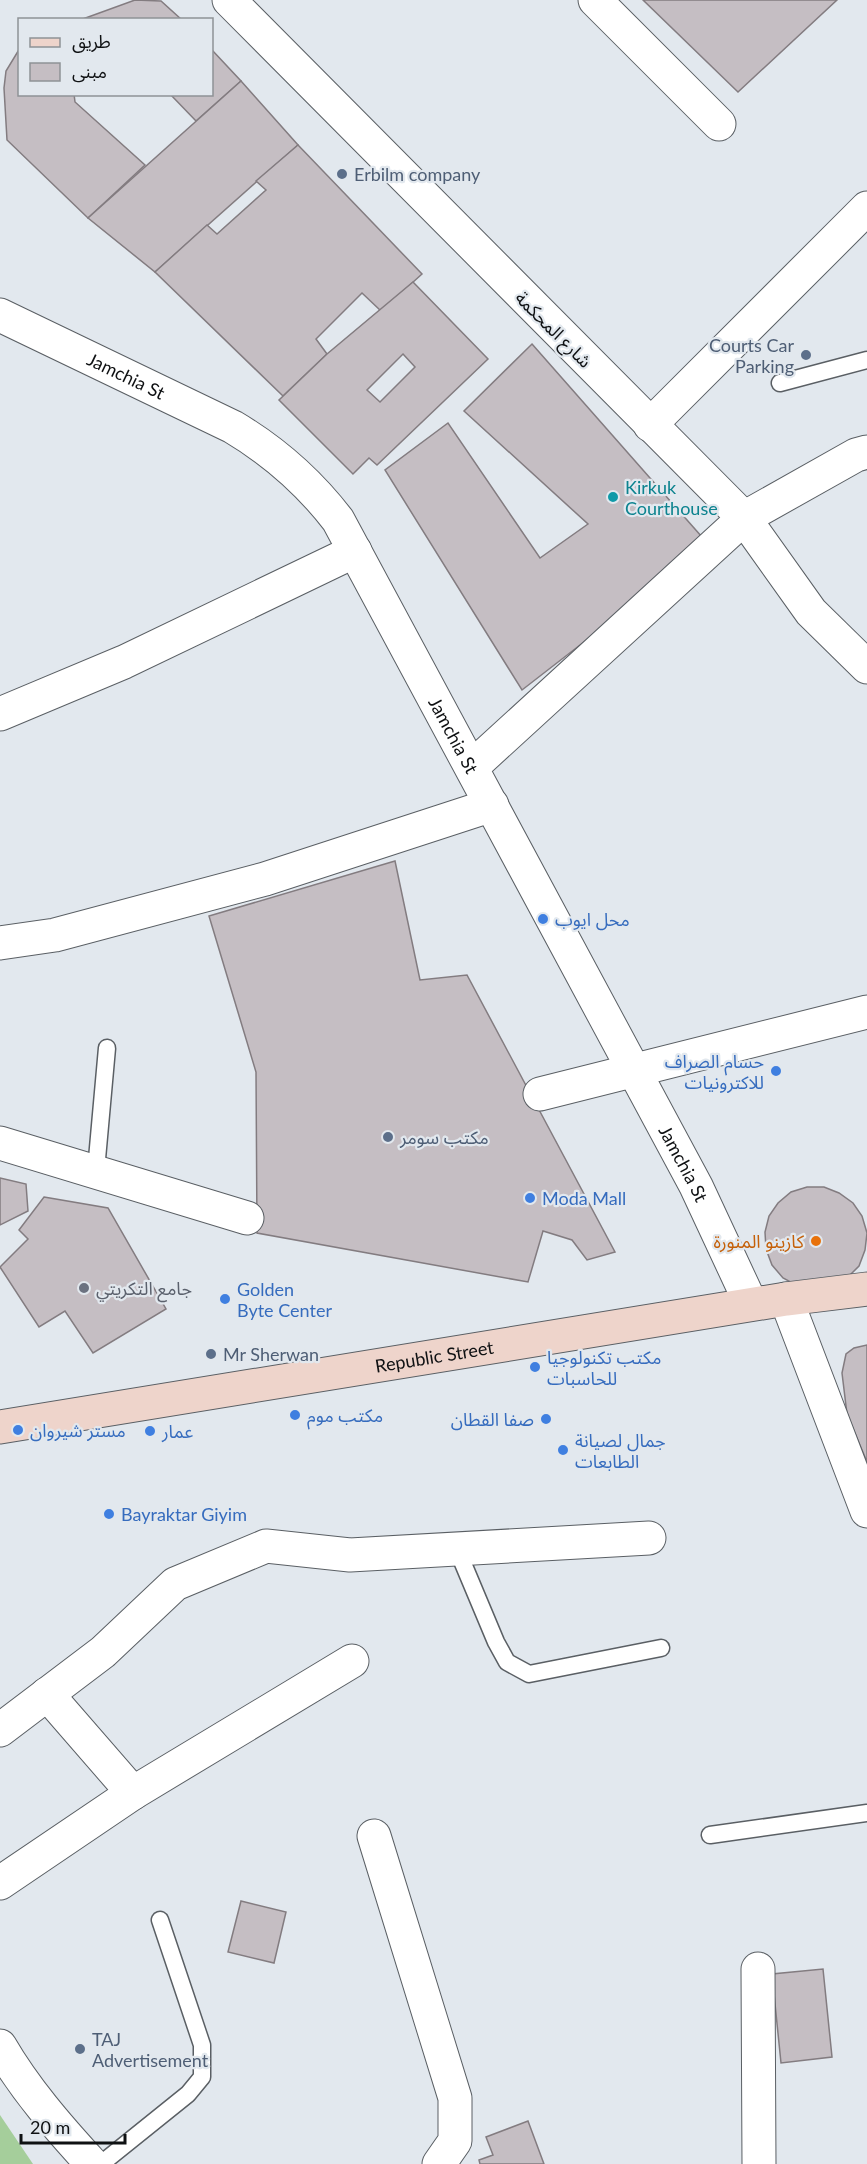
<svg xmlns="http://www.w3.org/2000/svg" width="867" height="2164" font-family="Lato,'Noto Sans Arabic',sans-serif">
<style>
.green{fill:#a5ce9b}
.building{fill:#c5bec3;stroke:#837c80;stroke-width:1.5;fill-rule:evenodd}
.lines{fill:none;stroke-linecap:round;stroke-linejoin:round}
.lane-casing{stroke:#5a5f64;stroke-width:19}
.street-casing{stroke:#5a5f64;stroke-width:35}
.secondary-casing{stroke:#5a5f64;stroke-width:35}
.lane{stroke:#fff;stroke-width:16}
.street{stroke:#fff;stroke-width:33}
.secondary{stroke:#eed4cb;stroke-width:33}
.service-dot{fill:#5c6f8a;stroke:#e2e8ee;stroke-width:2}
.culture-dot{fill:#0f9aa8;stroke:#e2e8ee;stroke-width:2}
.shop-dot{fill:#3f7fe0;stroke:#e2e8ee;stroke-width:2}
.food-dot{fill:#e8710a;stroke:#e2e8ee;stroke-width:2}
.worship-dot{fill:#6b7280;stroke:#e2e8ee;stroke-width:2}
.labels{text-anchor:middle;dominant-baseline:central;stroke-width:4.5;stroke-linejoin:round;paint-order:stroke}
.service-label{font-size:18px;fill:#4e5e75;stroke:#e2e8ee;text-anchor:start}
.street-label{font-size:18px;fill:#0f1113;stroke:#e2e8ee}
.culture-label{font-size:18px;fill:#0d838f;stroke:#e2e8ee;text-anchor:start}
.shop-label{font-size:18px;fill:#366cbe;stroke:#e2e8ee;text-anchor:start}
.food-label{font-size:18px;fill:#c56008;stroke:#e2e8ee;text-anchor:end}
.worship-label{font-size:18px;fill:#5b616d;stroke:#e2e8ee;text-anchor:start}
</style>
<rect width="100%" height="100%" fill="#e2e8ee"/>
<polygon class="green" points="0,2115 33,2164 0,2164"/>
<g class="building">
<polygon points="135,0 161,1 182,20 80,20"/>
<polygon points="643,0 837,0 738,92"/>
<polygon points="20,48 20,94 74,94 75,102 145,165 88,218 7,140 4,88 6,71"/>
<polygon points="212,50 241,81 196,121 170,94 212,94"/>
<polygon points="241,81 298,145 155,272 88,218"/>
<polygon points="298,145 422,274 381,311 362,293 316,339 327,354 283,396 155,272 207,225 217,234 266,190 256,181"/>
<path d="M413,282L488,359L377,465L369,458L353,474L279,400L327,354ZM403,354L415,367L380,402L367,390Z"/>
<polygon points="532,344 709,545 522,690 385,470 448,423 540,558 588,524 464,411"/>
<polygon points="395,861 420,980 467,975 615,1252 587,1260 572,1240 543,1231 528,1282 257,1233 256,1072 209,916"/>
<polygon points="0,1178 26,1184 28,1211 0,1225"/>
<polygon points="807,1187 824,1187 839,1193 853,1203 862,1216 867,1233 865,1250 859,1266 847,1278 798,1286 783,1278 772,1265 766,1249 765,1232 769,1216 778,1203 791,1192"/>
<polygon points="44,1197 108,1208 166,1309 93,1353 65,1311 39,1327 0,1267 28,1239 19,1230"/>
<polygon points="867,1345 867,1462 847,1414 842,1373 846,1354 854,1348"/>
<polygon points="241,1901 286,1912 274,1963 228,1952"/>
<polygon points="823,1969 832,2057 781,2063 772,1974"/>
<polygon points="528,2121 544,2164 480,2164 479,2160 493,2155 486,2137"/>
</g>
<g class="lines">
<g class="lane-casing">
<g id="lane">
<polyline points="780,383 867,360"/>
<polyline points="96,1170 107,1048"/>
<polyline points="457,1549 496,1642 507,1662 529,1674 661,1648"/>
<polyline points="710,1835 867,1813"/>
<polyline points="101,2164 188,2094 202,2077 202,2045 160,1920"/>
</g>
</g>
<g class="street-casing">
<g id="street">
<polyline points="229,0 744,518 811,612 867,667"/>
<polyline points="595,0 719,124"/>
<path id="s1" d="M0,315L233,427C275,452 308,481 338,520L696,1186L751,1304"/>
<polyline points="650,425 867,208"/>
<polyline points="0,714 124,662 355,551"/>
<polyline points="472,767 744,518 856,455 867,452"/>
<polyline points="0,943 55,935 265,879 492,805"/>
<polyline points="540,1094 867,1012"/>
<polyline points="0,1143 247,1218"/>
<polyline points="786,1299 867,1511"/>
<polyline points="47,1694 133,1793"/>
<polyline points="0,1730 103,1652 175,1584 266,1546 350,1555 649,1538"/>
<polyline points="374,1836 455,2098 455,2141 439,2164"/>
<polyline points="0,1883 133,1793 352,1661"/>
<polyline points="758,1969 759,2164"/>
<path d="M0,2046C25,2089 58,2127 92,2164"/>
</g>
</g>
<g class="secondary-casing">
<g id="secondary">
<path id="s2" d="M0,1427L786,1299L867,1289"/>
</g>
</g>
<use href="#lane" class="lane"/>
<use href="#street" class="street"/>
<use href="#secondary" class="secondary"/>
</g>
<g class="service-dot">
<circle cx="342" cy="174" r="6"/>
<circle cx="806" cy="355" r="6"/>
<circle cx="388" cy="1137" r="6"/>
<circle cx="211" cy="1354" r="6"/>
<circle cx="80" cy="2049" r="6"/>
</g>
<circle class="culture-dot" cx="613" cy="497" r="6"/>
<g class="shop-dot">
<circle cx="543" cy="919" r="6"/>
<circle cx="776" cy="1071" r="6"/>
<circle cx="530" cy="1198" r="6"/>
<circle cx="225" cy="1299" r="6"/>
<circle cx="535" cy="1367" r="6"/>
<circle cx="295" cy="1415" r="6"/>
<circle cx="546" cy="1419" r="6"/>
<circle cx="18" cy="1430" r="6"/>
<circle cx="150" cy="1431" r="6"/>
<circle cx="563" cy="1450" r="6"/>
<circle cx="109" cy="1514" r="6"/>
</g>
<circle class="food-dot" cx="816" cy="1241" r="6"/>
<circle class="worship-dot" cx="84" cy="1288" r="6"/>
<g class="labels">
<g class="service-label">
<text x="354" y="174">Erbilm company</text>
<text x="794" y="345" text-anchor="end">Courts Car<tspan x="794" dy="21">Parking</tspan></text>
<text x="400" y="1137">مكتب سومر</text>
<text x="223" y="1354">Mr Sherwan</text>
<text x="92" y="2039">TAJ<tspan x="92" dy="21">Advertisement</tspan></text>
</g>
<g class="street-label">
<text transform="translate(554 329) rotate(45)">شارع المحكمة</text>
<text stroke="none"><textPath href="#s1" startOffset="140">Jamchia St</textPath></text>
<text stroke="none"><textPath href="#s1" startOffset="644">Jamchia St</textPath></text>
<text stroke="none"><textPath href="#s1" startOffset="1130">Jamchia St</textPath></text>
<text stroke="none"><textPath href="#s2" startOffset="440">Republic Street</textPath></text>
</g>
<g class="culture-label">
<text x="625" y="487">Kirkuk<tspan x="625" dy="21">Courthouse</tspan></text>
</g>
<g class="shop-label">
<text x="555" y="919">محل ايوب</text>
<text x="764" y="1061" text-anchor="end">حسام الصراف<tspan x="764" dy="21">للاكترونيات</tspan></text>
<text x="542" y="1198">Moda Mall</text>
<text x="237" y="1289">Golden<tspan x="237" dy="21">Byte Center</tspan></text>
<text x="547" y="1357">مكتب تكنولوجيا<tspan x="547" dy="21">للحاسبات</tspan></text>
<text x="307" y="1415">مكتب موم</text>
<text x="534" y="1419" text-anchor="end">صفا القطان</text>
<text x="30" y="1430">مستر شيروان</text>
<text x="162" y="1431">عمار</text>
<text x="575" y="1440">جمال لصيانة<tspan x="575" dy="21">الطابعات</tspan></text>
<text x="121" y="1514">Bayraktar Giyim</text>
</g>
<g class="food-label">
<text x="804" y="1241">كازينو المنورة</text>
</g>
<g class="worship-label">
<text x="96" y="1288">جامع التكريتي</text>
</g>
</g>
<rect x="18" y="18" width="195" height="78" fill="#e2e8ee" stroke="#8e9296" stroke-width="1.5"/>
<rect x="30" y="38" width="30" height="9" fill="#eed4cb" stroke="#8e9296" stroke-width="1.5"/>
<text x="72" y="48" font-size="18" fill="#0f1113">طريق</text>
<rect x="30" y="63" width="30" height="18" fill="#c5bec3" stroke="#8e9296" stroke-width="1.5"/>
<text x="72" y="78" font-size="18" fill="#0f1113">مبنى</text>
<path d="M21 2134v9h104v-9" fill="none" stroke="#0f1113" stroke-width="3"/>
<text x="30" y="2134" font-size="18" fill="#0f1113" stroke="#e2e8ee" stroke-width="4.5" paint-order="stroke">20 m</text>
</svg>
